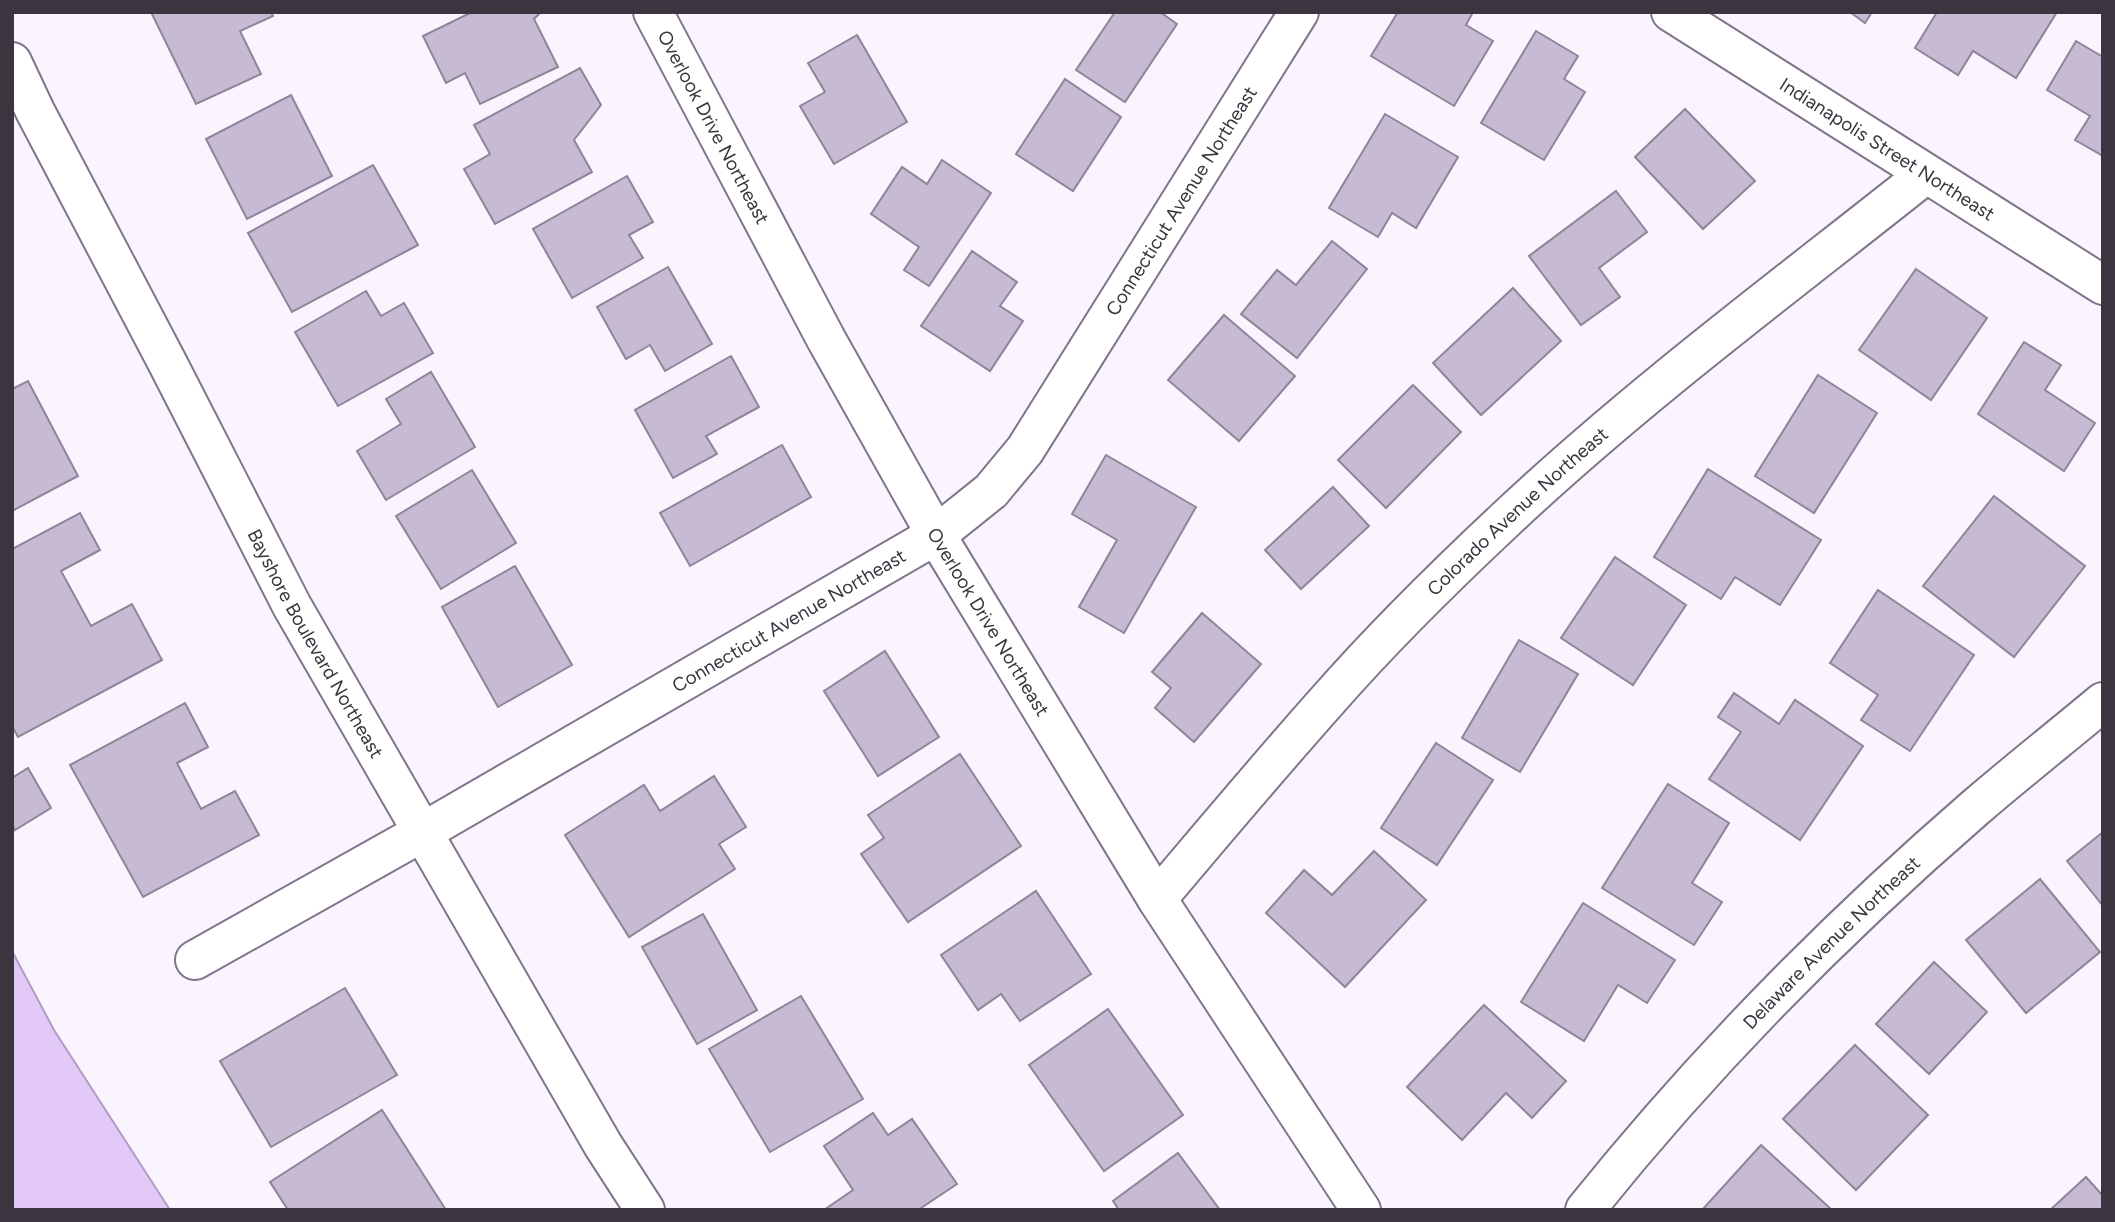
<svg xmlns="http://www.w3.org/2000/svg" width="2115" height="1222" font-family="Figtree,sans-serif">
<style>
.water{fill:#e2c9f8;stroke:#b09dc0;stroke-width:2}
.building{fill:#c7bbd3;stroke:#8f849a;stroke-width:2}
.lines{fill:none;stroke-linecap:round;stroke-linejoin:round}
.minor-casing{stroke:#80758a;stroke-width:42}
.minor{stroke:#fff;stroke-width:38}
.labels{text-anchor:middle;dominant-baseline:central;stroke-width:5;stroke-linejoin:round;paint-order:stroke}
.street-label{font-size:19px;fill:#3a353f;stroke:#fff}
</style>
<rect width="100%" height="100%" fill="#f9f4fe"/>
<polygon class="water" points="12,951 54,1030 170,1210 12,1210"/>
<g class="building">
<polygon points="151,12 271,12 273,16 240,31 261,74 196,104"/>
<polygon points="472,12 541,12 534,19 558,67 480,104 465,73 446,83 423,36"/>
<polygon points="1115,12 1160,12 1177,24 1125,102 1076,70"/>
<polygon points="1398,12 1473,12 1466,25 1493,41 1454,106 1371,56"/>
<polygon points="1850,12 1872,12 1865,23"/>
<polygon points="1937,12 2057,12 2016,78 1973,51 1958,75 1915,48"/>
<polygon points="1536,31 1578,56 1564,79 1585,92 1544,160 1481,123"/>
<polygon points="857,35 907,122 834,164 800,106 825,92 808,63"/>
<polygon points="2076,41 2103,57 2103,156 2075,140 2090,116 2047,90"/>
<polygon points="580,68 601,105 574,140 592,172 495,224 464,169 490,154 474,125"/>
<polygon points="1065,79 1121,117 1073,191 1016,154"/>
<polygon points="291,95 332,176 247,219 206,139"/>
<polygon points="1685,109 1755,181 1703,229 1635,157"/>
<polygon points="1385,114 1458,157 1416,228 1392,213 1378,237 1329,208"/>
<polygon points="942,160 991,193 929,286 904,270 919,247 871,214 902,167 927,184"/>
<polygon points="373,165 418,245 292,312 248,233"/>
<polygon points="627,176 653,222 629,235 643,258 572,298 533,229"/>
<polygon points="1616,191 1647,232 1599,268 1620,297 1581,325 1529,256"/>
<polygon points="1332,241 1367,269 1297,358 1241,314 1277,270 1296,285"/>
<polygon points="972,251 1017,282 1000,306 1023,321 990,371 921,326"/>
<polygon points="668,267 712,344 665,371 650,345 626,359 597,307"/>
<polygon points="1916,269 1987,318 1931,400 1859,350"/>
<polygon points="1513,288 1561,341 1481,415 1433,363"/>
<polygon points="366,291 381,316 404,303 433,353 338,406 295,332"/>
<polygon points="1224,315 1295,376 1239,441 1168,380"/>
<polygon points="2024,342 2061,365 2045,390 2095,423 2064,471 1978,414"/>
<polygon points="731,356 759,407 706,436 717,454 673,478 635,410"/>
<polygon points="431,372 475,447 386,500 357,451 401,424 386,399"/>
<polygon points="1818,375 1877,413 1814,513 1755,476"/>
<polygon points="28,381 78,476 12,511 12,389"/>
<polygon points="1413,385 1461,432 1386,508 1338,460"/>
<polygon points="782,445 811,497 690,566 660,513"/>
<polygon points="1106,455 1196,507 1124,633 1079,607 1117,540 1072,514"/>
<polygon points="1708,469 1821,540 1780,605 1735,577 1721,599 1654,557"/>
<polygon points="472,470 516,543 441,589 396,516"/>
<polygon points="1333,487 1369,526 1301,589 1265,550"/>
<polygon points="1994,496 2085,566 2014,657 1923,586"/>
<polygon points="80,513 100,550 61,571 91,626 132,604 162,660 18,737 12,726 12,549"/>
<polygon points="1615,557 1686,605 1633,685 1561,638"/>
<polygon points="515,566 572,665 498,707 442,607"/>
<polygon points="1878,590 1974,655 1910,751 1861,720 1878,695 1830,663"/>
<polygon points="1202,613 1261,664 1194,742 1155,708 1171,688 1152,672"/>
<polygon points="1519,640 1578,674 1520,772 1462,738"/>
<polygon points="885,651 939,737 878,776 824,691"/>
<polygon points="1734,693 1779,724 1795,700 1863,746 1800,840 1709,779 1741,732 1718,717"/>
<polygon points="185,703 208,747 177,763 201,809 235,791 259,835 143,897 70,765"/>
<polygon points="1436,743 1493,780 1437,865 1381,828"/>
<polygon points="960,754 1021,846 908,922 861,854 884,838 868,815"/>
<polygon points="28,768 51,808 15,830 12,825 12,778"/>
<polygon points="714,776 746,827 719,844 735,869 629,937 565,835 644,785 660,811"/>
<polygon points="1668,784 1729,823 1692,883 1722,902 1694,945 1602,888"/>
<polygon points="2103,832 2103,906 2067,861"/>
<polygon points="1374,851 1426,900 1345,987 1266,913 1304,870 1332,895"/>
<polygon points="2040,879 2100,952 2026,1013 1966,940"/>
<polygon points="1036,891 1091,974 1020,1021 1001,994 978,1010 941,955"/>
<polygon points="1583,903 1675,960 1647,1003 1618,985 1584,1041 1521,1002"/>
<polygon points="703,914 757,1010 697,1044 642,947"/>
<polygon points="1934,962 1987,1012 1929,1074 1876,1024"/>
<polygon points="345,988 397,1075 271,1147 220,1061"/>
<polygon points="801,996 863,1099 770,1152 709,1049"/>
<polygon points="1484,1005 1566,1081 1532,1118 1506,1093 1462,1140 1407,1087"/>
<polygon points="1108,1009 1183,1115 1104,1171 1029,1065"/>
<polygon points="1855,1045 1928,1115 1856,1190 1783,1119"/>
<polygon points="382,1110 446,1210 288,1210 270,1182"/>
<polygon points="873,1113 888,1135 912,1119 957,1184 918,1210 824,1210 853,1190 824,1146"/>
<polygon points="1761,1145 1832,1210 1702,1210"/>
<polygon points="1178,1153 1220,1210 1119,1210 1113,1201"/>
<polygon points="2086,1177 2103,1196 2103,1210 2050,1210"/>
</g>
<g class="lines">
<g class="minor-casing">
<g id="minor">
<path id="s1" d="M653,12L826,339L936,535L1157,899L1361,1210"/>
<path id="s2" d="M1671,12L2103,285"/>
<path id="s3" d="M12,62L35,111L167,362L292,606L603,1145L645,1210"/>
<path id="s4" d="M1157,899C1213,833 1269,766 1327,701C1383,637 1444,577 1506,519C1638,395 1784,287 1926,174"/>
<path id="s5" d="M195,960L421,833L936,535L991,491L1025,450L1299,12"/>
<path id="s6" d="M1585,1210C1702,1064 1835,929 1976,807C2018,771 2061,737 2103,702"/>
</g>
</g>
<use href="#minor" class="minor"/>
</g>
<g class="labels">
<g class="street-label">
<text stroke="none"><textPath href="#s1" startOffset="130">Overlook Drive Northeast</textPath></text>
<text stroke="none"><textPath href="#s2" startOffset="256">Indianapolis Street Northeast</textPath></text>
<text stroke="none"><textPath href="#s5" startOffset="1272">Connecticut Avenue Northeast</textPath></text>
<text stroke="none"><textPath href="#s4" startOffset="530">Colorado Avenue Northeast</textPath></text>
<text stroke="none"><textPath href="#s5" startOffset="684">Connecticut Avenue Northeast</textPath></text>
<text stroke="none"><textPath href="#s1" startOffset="696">Overlook Drive Northeast</textPath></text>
<text stroke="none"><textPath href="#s3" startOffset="656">Bayshore Boulevard Northeast</textPath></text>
<text stroke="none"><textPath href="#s6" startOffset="364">Delaware Avenue Northeast</textPath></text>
</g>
</g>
<rect width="2115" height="1222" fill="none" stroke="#3a353f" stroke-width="28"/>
</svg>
